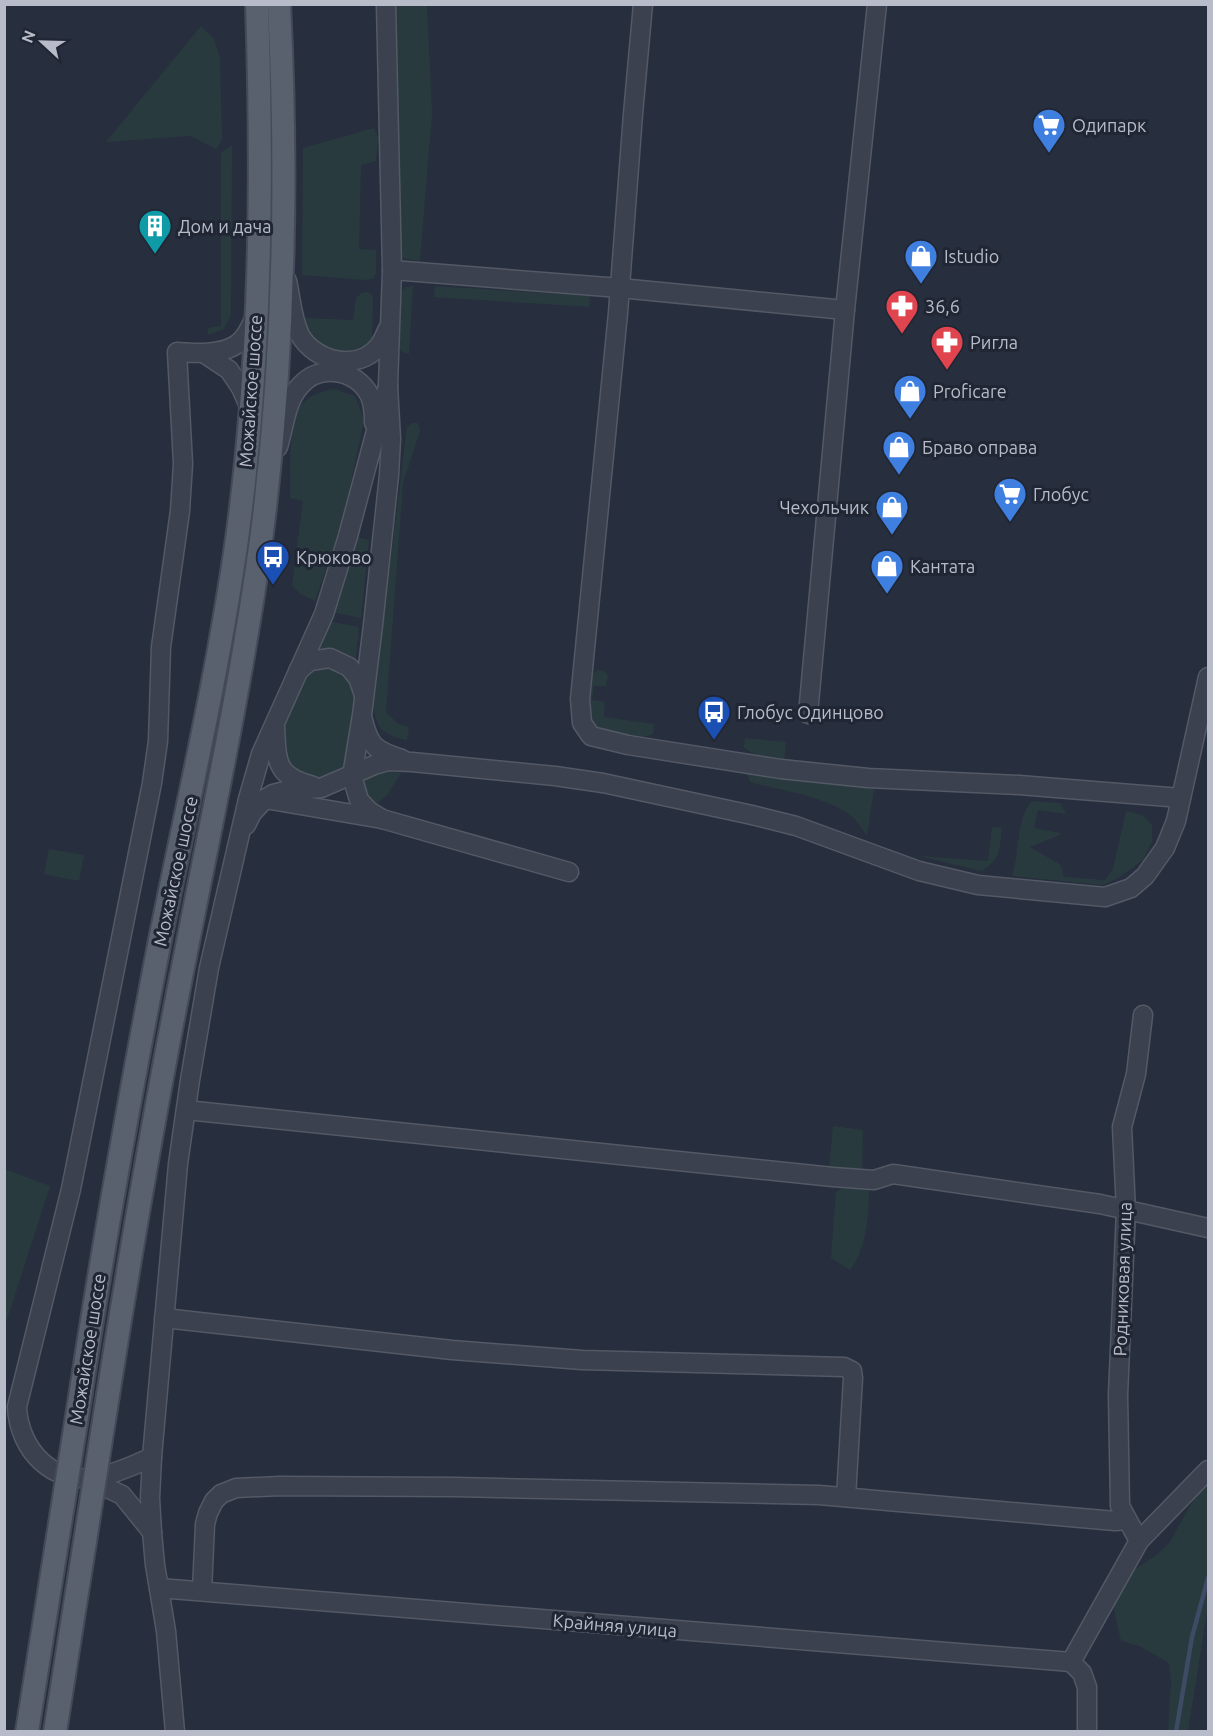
<svg xmlns="http://www.w3.org/2000/svg" width="1213" height="1736" font-family="Ubuntu,sans-serif">
<style>
.green{fill:#293a3f}
.lines{fill:none;stroke-linecap:round;stroke-linejoin:round}
.stream{stroke:#3e4b65;stroke-width:4.5}
.minor-casing{stroke:#535965;stroke-width:21}
.major-casing{stroke:#444a57;stroke-width:26}
.minor{stroke:#3b414e;stroke-width:18}
.major{stroke:#59606e;stroke-width:22}
.major-bridge-casing{stroke:#444a57;stroke-width:26;stroke-linecap:butt}
.major-bridge{stroke:#59606e;stroke-width:22}
.labels{text-anchor:middle;dominant-baseline:central;stroke-width:6;stroke-linejoin:round;paint-order:stroke}
.poi-label{font-size:18px;fill:#b7bcc8;stroke:#202633;text-anchor:start}
.street-label{font-size:18px;fill:#b7bcc8;stroke:#202633}
</style>
<rect width="100%" height="100%" fill="#272e3e"/>
<g class="green">
<polygon points="390,5 427,5 432,113 420,261 407,259 399,256"/>
<polygon points="201,26 214,39 220,58 222,140 216,149 191,136 106,142"/>
<polygon points="374,128 378,137 376,161 361,165 359,249 376,250 376,274 373,279 365,280 302,275 303,148"/>
<polygon points="232,145 231,314 224,329 208,335 208,328 221,326 221,153"/>
<polygon points="413,286 409,354 403,352 397,346 399,296 405,287"/>
<polygon points="435,286 590,296 589,307 434,297"/>
<polygon points="368,292 373,296 372,339 366,352 351,357 325,349 313,339 305,329 305,318 353,320 356,298 362,293"/>
<path d="M334,389L355,396L364,420L343,520L315,601L300,594L292,585L303,501L290,498C291,474 287,425 301,405C309,395 323,391 334,389Z"/>
<path d="M412,423H418L420,431L403,483L386,712L398,724L409,727L407,740C385,736 374,728 374,704L382,631L407,427Z"/>
<polygon points="356,537 369,540 361,618 332,612"/>
<polygon points="328,621 359,627 355,666 316,652"/>
<path d="M331,667L353,685C358,715 355,799 304,777C298,774 293,769 288,766L281,735L303,678L319,668Z"/>
<path d="M598,670L604,671L608,676L606,686H594L592,700L605,702L604,717L654,724L653,734C647,736 641,738 634,738C623,738 592,730 589,717C587,704 590,687 592,674Z"/>
<path d="M745,738L786,742L784,763C768,760 758,757 744,748Z"/>
<polygon points="378,771 401,773 388,794 374,807 360,787 366,778"/>
<path d="M747,774L874,789L867,836C861,827 855,817 845,811C817,795 781,790 750,782Z"/>
<path d="M1032,801L1060,803L1066,814L1038,810L1034,828L1060,833V835L1030,847L1061,865L1064,877L1105,880L1113,869L1126,811L1142,815L1152,825V841L1143,860L1120,877L1103,885L1012,876C1020,853 1016,818 1032,801Z"/>
<path d="M992,827L1002,828C999,850 1002,857 982,871L919,856L988,861Z"/>
<polygon points="49,849 84,855 79,881 44,874"/>
<polygon points="833,1126 863,1130 862,1172 829,1169"/>
<polygon points="5,1169 50,1186 5,1326"/>
<path d="M846,1186L869,1187C869,1215 867,1247 850,1270L831,1258L836,1192Z"/>
<polygon points="1208,1485 1208,1606 1188,1731 1168,1731 1171,1681 1169,1663 1140,1646 1121,1641 1113,1605 1117,1589 1126,1575 1158,1554 1170,1542 1195,1497"/>
</g>
<g class="lines">
<polyline class="stream" points="1176,1732 1192,1637 1208,1578"/>
<g class="minor-casing">
<g id="minor">
<polyline points="643,4 633,114 618,313 580,699 582,723 591,736 628,745 781,769 868,778 1019,785 1181,798"/>
<polyline points="392,270 620,288 845,310 808,714"/>
<path d="M287,281C291,298 292,319 300,335C315,362 358,372 379,346C383,341 385,334 388,329"/>
<polyline points="845,310 877,4"/>
<polyline points="205,354 229,370 241,388 250,408"/>
<path d="M278,447C284,427 286,401 300,386C319,363 357,369 370,396C374,405 374,414 374,423"/>
<polyline points="298,671 310,661 330,658 349,667 358,678 364,695"/>
<path d="M363,720C369,746 376,751 402,759"/>
<path d="M275,727C277,762 275,776 313,786"/>
<polyline points="265,799 382,819 569,872"/>
<polyline points="382,819 369,811 359,800 352,776 362,715 373,625 389,475 391,439 388,386 392,270 386,4"/>
<polyline points="246,825 252,813 265,799 273,794 285,791 321,788 374,765 388,761 412,762 555,776 603,783 752,815 796,826 919,871 978,885 1105,897 1131,888 1145,876 1165,848 1176,821 1208,677"/>
<polyline points="186,1110 833,1177 874,1180 893,1174 1100,1204 1208,1228"/>
<polyline points="164,1318 452,1350 582,1360 844,1367 852,1371 853,1378 846,1497"/>
<path d="M152,1457C135,1465 117,1473 98,1477C53,1486 19,1450 17,1407L71,1189L152,783L158,741L161,647L180,511L183,464L177,352C194,353 218,355 234,346C245,340 251,326 256,315"/>
<polyline points="86,1478 122,1495 152,1532"/>
<polyline points="1139,1541 1120,1506 1118,1395 1126,1210 1122,1127 1136,1074 1143,1015"/>
<polyline points="159,1588 1071,1662"/>
<polyline points="202,1591 205,1524 208,1513 214,1501 221,1494 236,1488 280,1486 456,1487 819,1495 1115,1521 1127,1520"/>
<polyline points="1071,1662 1139,1541 1208,1470"/>
<polyline points="1071,1662 1082,1673 1087,1687 1087,1732"/>
<polyline points="175,1732 166,1631 155,1565 152,1532 150,1498 152,1457 178,1164 190,1080 209,968 248,799 261,754 324,614 348,536 388,386"/>
</g>
</g>
<g class="major-casing">
<g id="major">
<path d="M81,1391C104,1240 131,1090 160,940C187,806 218,674 237,539C261,362 263,182 257,4"/>
<path d="M108,1395C131,1249 156,1103 185,957C212,818 242,680 261,540C284,363 288,183 279,4"/>
</g>
</g>
<use href="#minor" class="minor"/>
<use href="#major" class="major"/>
<g class="major-bridge-casing">
<g id="major-bridge">
<polyline points="27,1732 81,1391"/>
<polyline points="55,1732 108,1395"/>
</g>
</g>
<use href="#major-bridge" class="major-bridge"/>
</g>
<defs>
<g id="supermarket-pin" transform="scale(1.725)"><path d="M0 17L-7.5 6A9.5 9.5 0 1 1 7.5 6Z" fill="#3f7fe0" stroke="#202633"/><path d="M-6-5.5h2.5l.6 2H6L4.5 2H-2.5L-4.4-4H-6ZM-1.5 3.2a1.3 1.3 0 1 0 .1 0ZM3 3.2a1.3 1.3 0 1 0 .1 0Z" fill="#fff"/></g>
<g id="building-pin" transform="scale(1.725)"><path d="M0 17L-7.5 6A9.5 9.5 0 1 1 7.5 6Z" fill="#0f9aa8" stroke="#202633"/><path d="M-4-6H4V6H1V3H-1V6H-4ZM-2.5-4.3h1.7v1.8h-1.7ZM.8-4.3h1.7v1.8H.8ZM-2.5-1h1.7V.8h-1.7ZM.8-1h1.7V.8H.8Z" fill="#fff"/></g>
<g id="shop-pin" transform="scale(1.725)"><path d="M0 17L-7.5 6A9.5 9.5 0 1 1 7.5 6Z" fill="#3f7fe0" stroke="#202633"/><path d="M-5-2.5h2.3a2.7 3.5 0 0 1 5.4 0H5L5.5 6h-11ZM-1.5-2.5h3a1.5 2.3 0 0 0-3 0Z" fill="#fff"/></g>
<g id="pharmacy-pin" transform="scale(1.725)"><path d="M0 17L-7.5 6A9.5 9.5 0 1 1 7.5 6Z" fill="#e0444e" stroke="#202633"/><path d="M-2-6h4v4h4v4h-4v4h-4v-4h-4v-4h4Z" fill="#fff"/></g>
<g id="bus-pin" transform="scale(1.725)"><path d="M0 17L-7.5 6A9.5 9.5 0 1 1 7.5 6Z" fill="#1a4fb4" stroke="#202633"/><path d="M-5-6H5V4H4V6H2V4H-2V6H-4V4H-5ZM-3.5-4V0h7V-4ZM-3.5 1.2v1.5H-2V1.2ZM2 1.2v1.5H3.5V1.2Z" fill="#fff"/></g>
</defs>
<g fill-rule="evenodd">
<use href="#supermarket-pin" x="1049" y="125"/>
<use href="#building-pin" x="155" y="226"/>
<use href="#shop-pin" x="921" y="256"/>
<use href="#pharmacy-pin" x="902" y="306"/>
<use href="#pharmacy-pin" x="947" y="342"/>
<use href="#shop-pin" x="910" y="391"/>
<use href="#shop-pin" x="899" y="447"/>
<use href="#supermarket-pin" x="1010" y="494"/>
<use href="#shop-pin" x="892" y="507"/>
<use href="#bus-pin" x="273" y="557"/>
<use href="#shop-pin" x="887" y="566"/>
<use href="#bus-pin" x="714" y="712"/>
</g>
<g class="labels">
<g class="poi-label">
<text x="1072" y="125">Одипарк</text>
<text x="178" y="226">Дом и дача</text>
<text x="944" y="256">Istudio</text>
<text x="925" y="306">36,6</text>
<text x="970" y="342">Ригла</text>
<text x="933" y="391">Proficare</text>
<text x="922" y="447">Браво оправа</text>
<text x="1033" y="494">Глобус</text>
<text x="869" y="507" text-anchor="end">Чехольчик</text>
<text x="296" y="557">Крюково</text>
<text x="910" y="566">Кантата</text>
<text x="737" y="712">Глобус Одинцово</text>
</g>
<g class="street-label">
<text transform="translate(250 391) rotate(-86)">Можайское шоссе</text>
<text transform="translate(175 871) rotate(-78)">Можайское шоссе</text>
<text transform="translate(1122 1279) rotate(-88)">Родниковая улица</text>
<text transform="translate(87 1349) rotate(-81)">Можайское шоссе</text>
<text transform="translate(615 1625) rotate(5)">Крайняя улица</text>
</g>
</g>
<rect width="1213" height="1736" fill="none" stroke="#b7bcc8" stroke-width="12"/>
<g transform="translate(42 42) rotate(292)" stroke="#202633" stroke-width="4.5" paint-order="stroke">
<path d="M0-4.5L10 22L0 15L-10 22Z" fill="#b7bcc8"/>
<text y="-9" font-size="16" font-weight="bold" text-anchor="middle" fill="#b7bcc8">N</text>
</g>
</svg>
